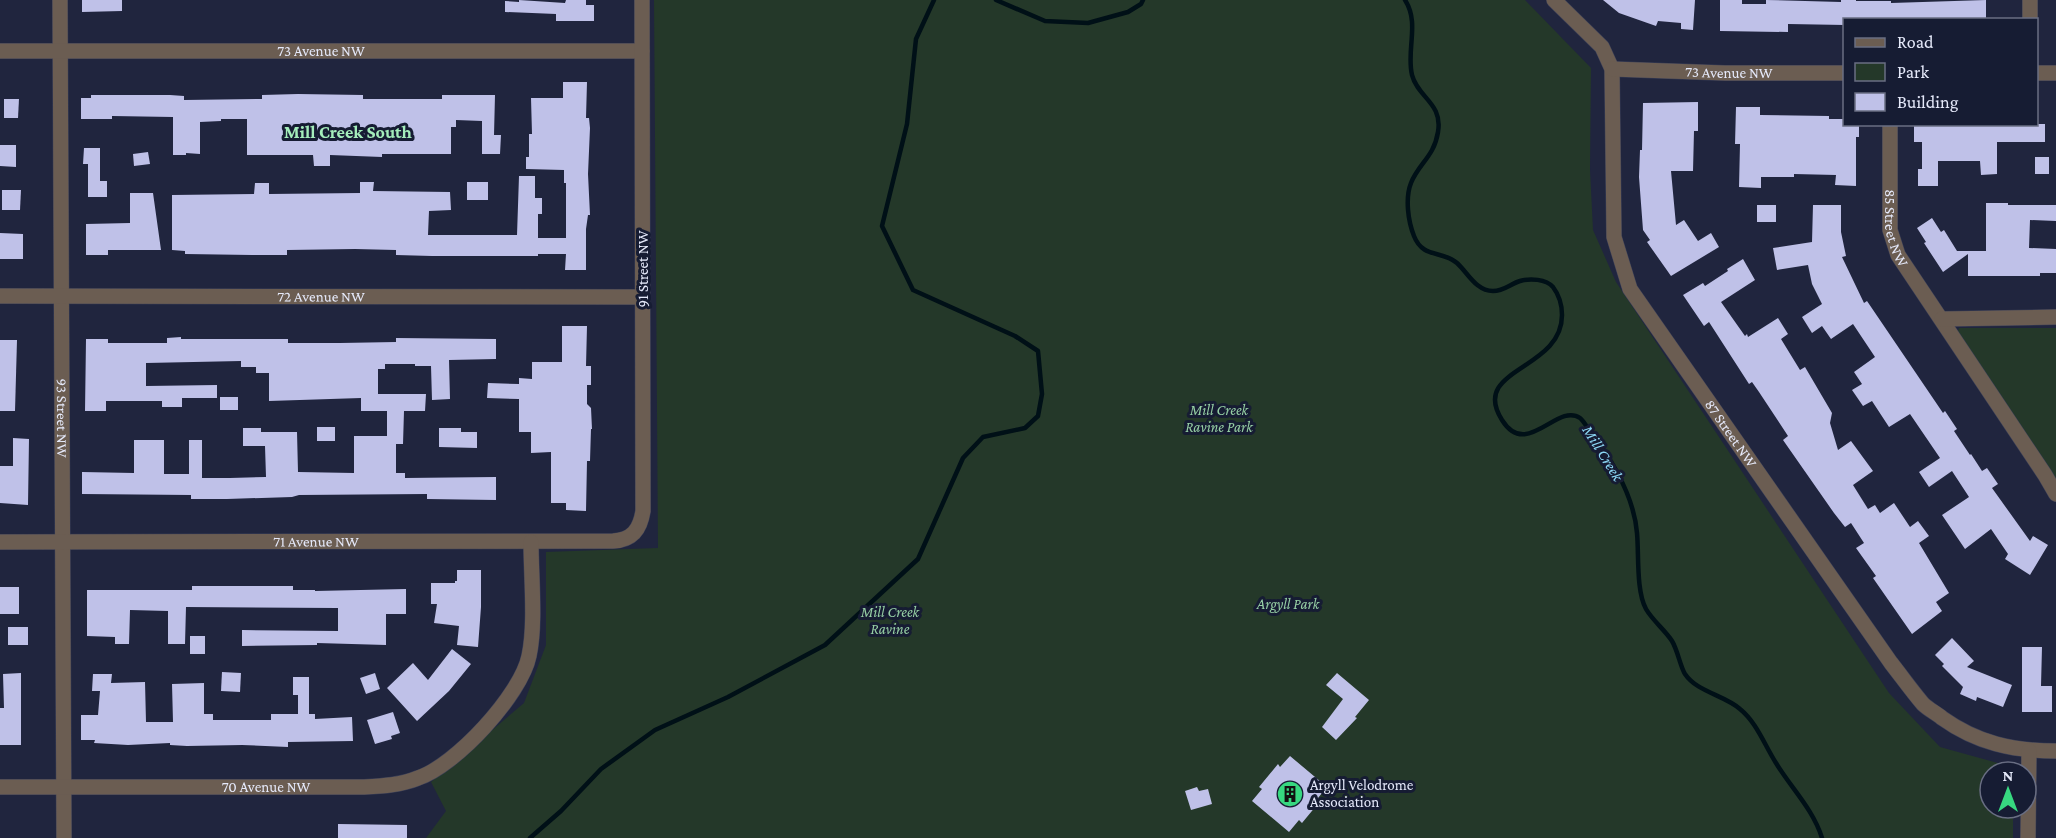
<svg xmlns="http://www.w3.org/2000/svg" width="2056" height="838" font-family="'Crimson Pro',serif">
<style>
.green{fill:#243829}
.lines{fill:none;stroke-linecap:round;stroke-linejoin:round}
.stream{stroke:#001017;stroke-width:4.5}
.building{fill:#bfc1e8}
.minor-casing{stroke:#3c4058;stroke-width:16}
.minor{stroke:#6b5d52;stroke-width:15}
.labels{text-anchor:middle;dominant-baseline:central;stroke-width:6;stroke-linejoin:round;paint-order:stroke}
.street-label{font-size:15px;fill:#e5e9fa;stroke:#161c33}
.park-label{font-size:15px;font-style:italic;fill:#96cfa4;stroke:#161c33}
.poi-label{font-size:15px;fill:#e5e9fa;stroke:#161c33;text-anchor:start}
.water-label{font-size:16px;font-style:italic;fill:#8cd7f4;stroke:#161c33}
.quarter-label{font-size:18px;font-weight:bold;fill:#a4edbb;stroke:#161c33}
</style>
<rect width="100%" height="100%" fill="#20253e"/>
<g class="green">
<polygon points="654,0 1525,0 1591,68 1590,170 1593,230 1616,282 1889,693 1940,747 2005,765 2013,771 1990,772 1990,808 2013,808 2013,838 426,838 446,811 431,782 524,703 546,645 546,552 658,548"/>
<polygon points="1959,328 2056,328 2056,481 1957,334"/>
</g>
<g class="lines">
<g class="stream">
<polyline points="996,0 1045,21 1088,23 1128,12 1141,4 1143,0"/>
<path d="M1405,0C1420,23 1406,50 1412,75C1418,98 1443,103 1438,132C1434,157 1419,163 1411,183C1405,198 1408,221 1414,236C1423,259 1442,250 1457,263C1468,273 1476,291 1493,291C1504,291 1510,284 1520,281C1530,278 1546,279 1553,287C1559,295 1562,306 1562,315C1562,371 1469,368 1502,420C1527,460 1557,402 1580,418C1584,421 1587,428 1591,432C1612,460 1634,496 1637,533C1639,554 1636,591 1646,609C1653,621 1665,630 1672,641C1678,651 1680,666 1685,674C1697,692 1724,695 1740,709C1757,723 1764,744 1776,763C1791,788 1813,809 1822,838"/>
<polyline points="530,838 561,811 601,769 655,730 728,697 825,645 918,559 963,458 983,437 1025,428 1038,416 1042,394 1038,351 1015,336 913,290 882,226 907,124 916,39 934,0"/>
</g>
</g>
<g class="building">
<polygon points="82,0 122,0 122,11 82,12"/>
<polygon points="519,0 565,3 566,0 586,0 586,5 594,5 594,21 556,21 556,14 505,12 505,1 519,2"/>
<polygon points="1603,0 1695,0 1693,30 1681,29 1681,23 1658,21 1656,26 1619,13"/>
<polygon points="1720,0 1742,0 1742,4 1766,4 1766,0 1841,2 1841,0 1856,0 1856,1 1891,1 1891,3 1986,0 1986,20 1845,20 1845,25 1788,24 1788,32 1720,31"/>
<polygon points="563,82 587,82 586,118 589,118 590,128 588,174 590,215 588,215 586,229 586,270 565,270 566,254 538,254 538,256 432,256 396,255 396,250 355,249 287,250 287,255 252,255 185,254 185,251 172,250 172,195 254,194 255,183 269,183 269,194 360,193 360,182 374,182 373,191 450,192 451,210 429,211 428,235 517,235 519,176 535,176 535,198 542,198 542,214 538,214 538,238 566,238 566,183 564,183 564,170 526,169 526,157 529,157 529,134 532,134 531,98 563,98"/>
<polygon points="298,94 363,95 363,99 442,99 442,95 495,95 494,135 501,135 500,154 482,154 482,121 456,120 456,127 451,127 451,154 382,154 382,157 330,155 330,166 314,166 313,155 247,155 247,119 221,119 221,121 200,122 200,154 186,153 186,155 173,155 173,117 112,116 112,119 81,119 81,98 91,98 91,95 170,95 184,96 184,100 262,99 262,95"/>
<polygon points="4,99 19,99 18,118 4,118"/>
<polygon points="1698,102 1698,131 1694,131 1693,171 1671,171 1676,225 1684,220 1698,241 1711,233 1719,247 1671,276 1647,242 1650,240 1643,230 1639,177 1640,150 1642,150 1643,103"/>
<polygon points="1736,107 1760,107 1760,115 1829,116 1829,119 1845,119 1845,124 1859,124 1859,137 1856,137 1856,186 1835,185 1836,175 1794,174 1794,177 1761,177 1761,188 1739,187 1740,144 1735,144"/>
<polygon points="1914,124 2045,124 2045,142 1997,142 1997,174 1981,175 1980,161 1938,161 1938,186 1918,186 1918,169 1922,169 1922,142 1914,142"/>
<polygon points="0,145 16,145 16,167 0,166"/>
<polygon points="84,148 100,148 100,181 107,181 107,197 88,197 88,164 83,164"/>
<polygon points="148,152 150,164 134,166 133,154"/>
<rect x="2035" y="157" width="14" height="17"/>
<rect x="467" y="182" width="21" height="18"/>
<polygon points="2,190 21,190 20,210 2,210"/>
<polygon points="130,193 153,193 161,250 108,250 108,255 86,255 86,224 130,223"/>
<polygon points="1986,203 2008,203 2008,205 2056,205 2056,221 2030,220 2029,248 2056,249 2056,273 2040,273 2040,276 1968,276 1968,254 1943,272 1924,243 1926,242 1917,228 1932,218 1941,232 1944,230 1957,251 1986,251"/>
<rect x="1757" y="205" width="19" height="17"/>
<polygon points="1813,205 1841,205 1841,232 1846,256 1842,257 1864,303 1867,301 1943,413 1945,411 1957,429 1954,431 1970,455 1971,454 1982,471 1987,468 1998,484 1992,488 2030,541 2033,536 2048,545 2030,575 2005,559 2008,554 1991,529 1965,549 1942,515 1969,497 1952,471 1929,487 1919,472 1940,458 1910,414 1889,427 1872,401 1863,406 1852,390 1862,384 1854,372 1875,357 1853,324 1831,339 1822,326 1812,333 1802,317 1822,304 1812,284 1808,265 1777,270 1773,248 1812,242"/>
<polygon points="0,233 23,234 23,259 0,259"/>
<polygon points="1743,259 1755,280 1721,302 1745,336 1747,334 1748,337 1778,318 1788,334 1781,339 1800,370 1805,367 1832,413 1830,423 1838,450 1851,441 1873,471 1853,485 1868,509 1875,505 1880,513 1894,503 1910,527 1918,521 1929,536 1919,543 1949,593 1936,602 1942,611 1912,634 1873,578 1876,576 1856,548 1864,543 1851,523 1845,527 1834,513 1783,440 1788,436 1759,392 1752,382 1749,384 1709,322 1704,326 1683,295 1703,283 1705,286 1728,271 1727,269"/>
<polygon points="562,326 587,326 586,366 591,366 591,385 587,385 587,404 591,408 592,429 591,429 590,461 587,461 586,511 566,510 566,503 551,503 551,452 531,453 531,432 519,432 519,399 487,398 488,383 519,384 519,378 532,379 532,362 562,362"/>
<polygon points="181,337 181,339 288,339 288,343 340,343 396,342 396,338 496,339 496,359 449,360 450,399 432,400 431,366 415,366 415,364 385,364 385,369 378,369 378,394 426,394 425,411 404,411 403,444 396,444 396,473 405,473 405,478 496,477 496,500 427,499 427,494 299,495 292,497 227,499 191,499 191,495 82,494 82,472 134,473 134,440 164,440 164,474 189,474 189,440 202,440 202,478 230,478 266,477 265,446 243,446 243,428 261,428 261,432 297,432 298,472 354,473 354,436 387,436 387,411 361,411 361,398 269,401 269,373 256,373 256,367 241,367 241,361 146,363 146,386 217,385 217,398 182,398 182,407 162,407 162,401 106,401 106,411 85,411 86,339 108,339 108,343 167,343 167,338"/>
<polygon points="0,340 17,340 15,411 0,411"/>
<rect x="220" y="397" width="18" height="13"/>
<rect x="317" y="427" width="18" height="14"/>
<polygon points="439,428 461,428 461,432 477,432 477,448 439,447"/>
<polygon points="13,438 29,439 28,505 0,503 0,466 13,466"/>
<polygon points="457,570 481,570 481,607 478,647 457,645 459,626 434,623 437,604 431,604 431,583 455,583 455,581 457,581"/>
<polygon points="192,586 293,586 293,590 315,590 315,591 406,589 406,614 386,614 386,645 317,643 317,645 242,646 242,630 338,631 338,608 186,607 185,644 168,644 168,611 130,610 129,644 115,644 115,637 87,636 87,590 192,590"/>
<rect x="0" y="587" width="19" height="27"/>
<rect x="8" y="627" width="20" height="18"/>
<rect x="190" y="636" width="15" height="18"/>
<polygon points="1952,638 1974,661 1967,667 2012,685 2003,707 1977,697 1976,701 1960,694 1963,687 1942,666 1944,664 1935,655"/>
<polygon points="2022,647 2042,647 2041,686 2052,686 2052,712 2022,712"/>
<polygon points="452,649 471,664 449,691 417,721 387,688 413,663 428,680"/>
<polygon points="222,672 241,673 240,692 221,691"/>
<polygon points="21,673 21,745 0,745 0,708 4,708 3,674"/>
<polygon points="375,673 380,689 366,694 360,678"/>
<polygon points="1337,673 1369,700 1355,717 1357,718 1336,740 1322,727 1343,699 1326,685"/>
<polygon points="93,674 112,674 111,683 145,682 146,722 173,722 172,684 204,683 204,714 213,714 213,720 271,720 271,714 298,714 298,695 293,695 293,677 309,677 309,714 315,714 315,719 352,717 353,741 288,742 288,747 242,745 187,746 170,745 170,743 128,745 94,743 95,740 81,740 81,715 98,715 100,691 92,691"/>
<polygon points="393,712 400,733 391,736 392,739 375,744 367,720"/>
<polygon points="1290,756 1327,787 1318,798 1321,800 1302,823 1299,820 1289,832 1252,801 1262,789 1259,787 1278,764 1280,767"/>
<polygon points="1197,787 1199,791 1208,789 1212,804 1191,810 1185,791"/>
<polygon points="338,824 407,825 407,838 338,838"/>
</g>
<g class="lines">
<g class="minor-casing">
<g id="minor">
<path id="s1" d="M60,0L64,838"/>
<path id="s2" d="M1554,0L1602,47L1612,69L1614,237L1630,289L1891,663C1902,677 1912,691 1923,704C1928,709 1936,713 1942,718C1977,743 2013,751 2056,751"/>
<polyline points="2030,20 2030,0"/>
<path id="s3" d="M0,51H642"/>
<path id="s4" d="M1612,69L1725,73H1844"/>
<polyline points="2036,73 2056,73"/>
<path id="s5" d="M1890,124V230L1898,255L2045,475L2056,494"/>
<path id="s6" d="M0,296L643,297"/>
<polyline points="1942,319 2056,317"/>
<path id="s7" d="M0,542L613,541C632,540 640,530 643,511L642,0"/>
<path id="s8" d="M0,787H364C383,786 401,785 418,778C455,766 521,695 529,656C536,624 531,576 531,542"/>
<polyline points="2028,838 2029,751"/>
</g>
</g>
<use href="#minor" class="minor"/>
</g>
<defs>
<g id="building-disc" transform="scale(1.35)"><circle r="9.5" fill="#37d880" stroke="#161c33"/><path d="M-4-6H4V6H1V3H-1V6H-4ZM-2.5-4.3h1.7v1.8h-1.7ZM.8-4.3h1.7v1.8H.8ZM-2.5-1h1.7V.8h-1.7ZM.8-1h1.7V.8H.8Z" fill="#111"/></g>
</defs>
<g fill-rule="evenodd">
<use href="#building-disc" x="1290" y="794"/>
</g>
<g class="labels">
<g class="street-label">
<text stroke="none"><textPath href="#s3" startOffset="321">73 Avenue NW</textPath></text>
<text stroke="none"><textPath href="#s4" startOffset="117">73 Avenue NW</textPath></text>
<text stroke="none"><textPath href="#s5" startOffset="105">85 Street NW</textPath></text>
<text transform="translate(643 269) rotate(-90)">91 Street NW</text>
<text stroke="none"><textPath href="#s6" startOffset="321">72 Avenue NW</textPath></text>
<text stroke="none"><textPath href="#s1" startOffset="418">93 Street NW</textPath></text>
<text stroke="none"><textPath href="#s2" startOffset="490">87 Street NW</textPath></text>
<text stroke="none"><textPath href="#s7" startOffset="316">71 Avenue NW</textPath></text>
<text stroke="none"><textPath href="#s8" startOffset="266">70 Avenue NW</textPath></text>
</g>
<g class="park-label">
<text x="1219" y="410">Mill Creek<tspan x="1219" dy="17">Ravine Park</tspan></text>
<text x="1288" y="604">Argyll Park</text>
<text x="890" y="612">Mill Creek<tspan x="890" dy="17">Ravine</tspan></text>
</g>
<g class="poi-label">
<text x="1310" y="785">Argyll Velodrome<tspan x="1310" dy="17">Association</tspan></text>
</g>
<g class="water-label">
<text transform="translate(1603 453) rotate(58)">Mill Creek</text>
</g>
<g class="quarter-label">
<text x="348" y="132">Mill Creek South</text>
</g>
</g>
<rect x="1843" y="18" width="195" height="108" fill="#161c33" stroke="#696e83" stroke-width="1.5"/>
<rect x="1855" y="38" width="30" height="9" fill="#6b5d52" stroke="#696e83" stroke-width="1.5"/>
<text x="1897" y="48" font-size="18" fill="#e5e9fa">Road</text>
<rect x="1855" y="63" width="30" height="18" fill="#243829" stroke="#696e83" stroke-width="1.5"/>
<text x="1897" y="78" font-size="18" fill="#e5e9fa">Park</text>
<rect x="1855" y="93" width="30" height="18" fill="#bfc1e8" stroke="#696e83" stroke-width="1.5"/>
<text x="1897" y="108" font-size="18" fill="#e5e9fa">Building</text>
<g transform="translate(2008 790)"><circle r="28" fill="#161c33" stroke="#696e83" stroke-width="1.5"/>
<path d="M0-4.5L10 22L0 15L-10 22Z" fill="#37d880"/>
<text y="-9" font-size="16" font-weight="bold" text-anchor="middle" fill="#e5e9fa">N</text>
</g>
</svg>
